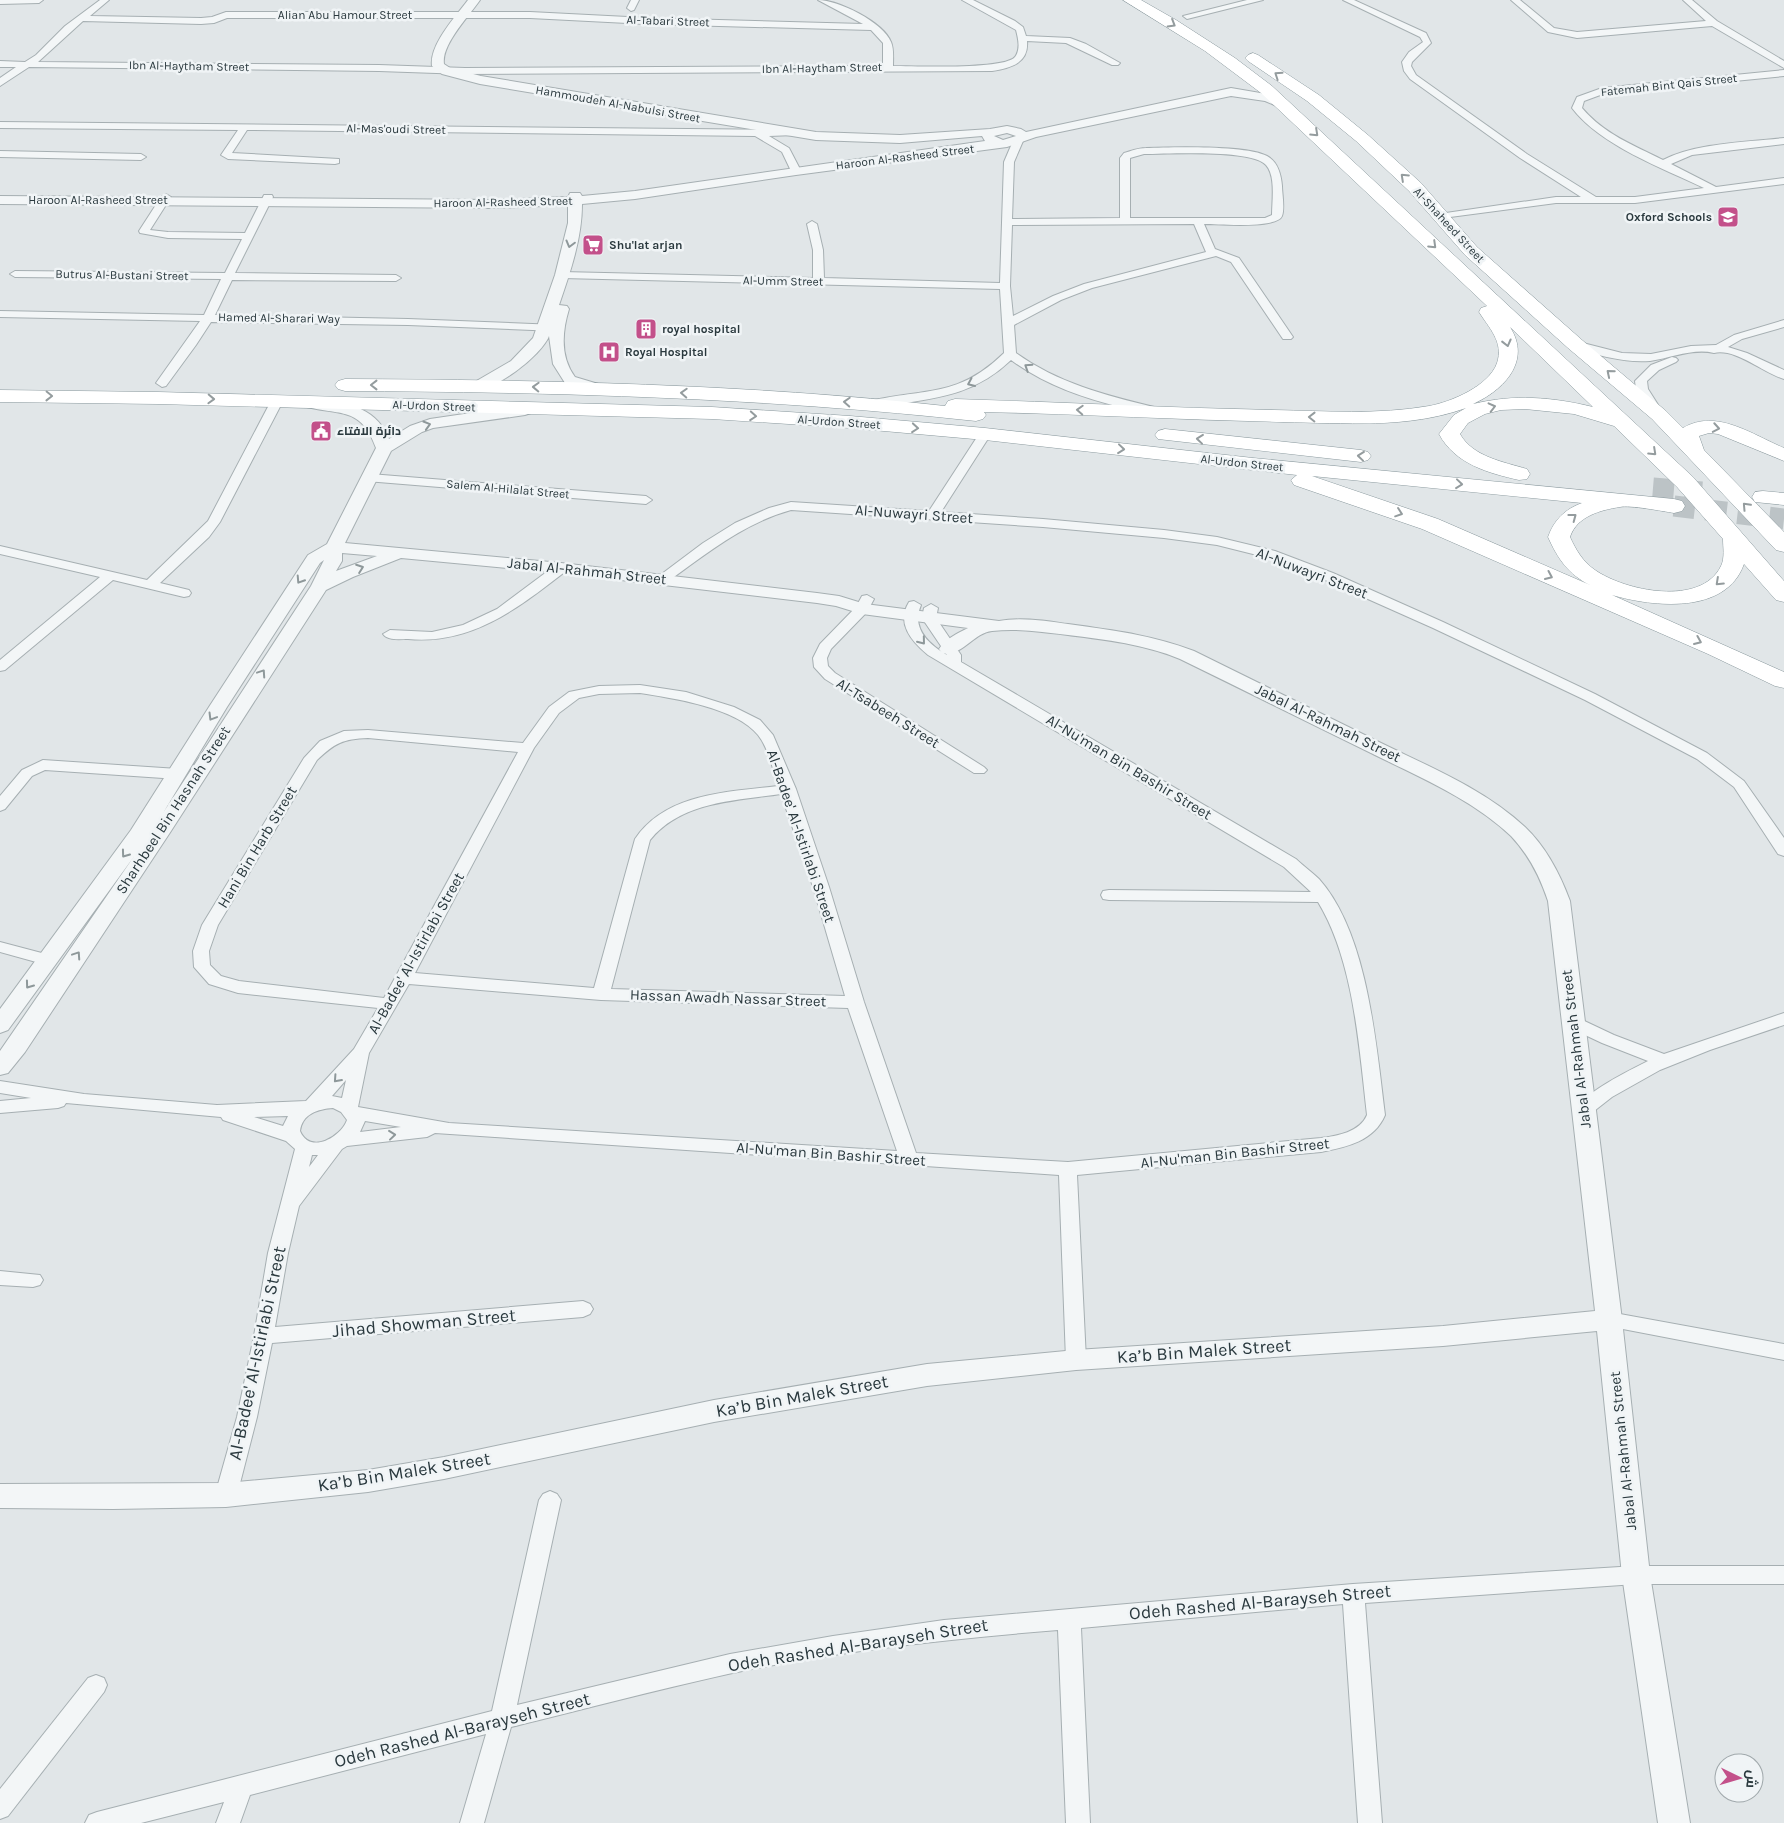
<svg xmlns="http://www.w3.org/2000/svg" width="1784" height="1823" font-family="Karla,Cairo,sans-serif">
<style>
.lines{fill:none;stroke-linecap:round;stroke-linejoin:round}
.trunk-tunnel{stroke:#bcc3c6;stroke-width:21;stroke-dasharray:21 11;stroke-linecap:butt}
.minor-casing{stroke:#a6afb2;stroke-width:2}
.tertiary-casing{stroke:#a6afb2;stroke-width:2}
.trunk-casing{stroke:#89989d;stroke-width:1}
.minor{fill:#f3f6f7;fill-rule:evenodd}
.tertiary{fill:#f3f6f7;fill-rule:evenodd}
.trunk{fill:#fff;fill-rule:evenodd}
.oneway{stroke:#949c9e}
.oneway2{stroke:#8e989a}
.labels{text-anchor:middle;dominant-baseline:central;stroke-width:5;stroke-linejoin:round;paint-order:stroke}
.far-street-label{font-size:12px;fill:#2a393e;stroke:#f0f4f6}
.far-poi-label{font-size:12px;font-weight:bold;fill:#2a393e;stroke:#f0f4f6;text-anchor:start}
.street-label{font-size:15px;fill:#2a393e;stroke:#f0f4f6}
.near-street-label{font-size:18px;fill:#2a393e;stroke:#f0f4f6}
</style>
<rect width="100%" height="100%" fill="#e1e6e8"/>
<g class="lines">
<g class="trunk-tunnel">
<polyline points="1653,488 1702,492"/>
<polyline points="1674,506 1784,519"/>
</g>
<g class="minor-casing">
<g id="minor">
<polygon points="0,0 43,0 39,3 0,4"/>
<path d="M100,0H109L90,16L201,18L212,17L226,12H530L647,18L863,24L818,0C838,0 883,22 891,42C894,49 893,58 893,66C914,66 1004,70 1015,57C1021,49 1018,38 1016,30L962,0H973L1015,21L1023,27L1026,36L1070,38L1086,44L1120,63L1118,65H1112L1066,43L1027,41C1029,63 1011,68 992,71L465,74L379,71L29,67L0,86V78L16,67H0V61L25,62L36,55L65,26ZM227,18H530L647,24L871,30L883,43V66L465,68L379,65L38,62L83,21L201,24L214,23Z"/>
<polygon points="631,0 639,0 634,10 631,11 627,8"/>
<polygon points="1247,0 1263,0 1187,19 1183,16"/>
<path d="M1343,0H1354L1426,33L1431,43L1412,62L1411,66L1416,75L1527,154L1596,197H1635L1704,188C1662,168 1600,145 1572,108L1577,97L1602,88L1784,70V76L1603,94L1584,101L1582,108C1604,134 1633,145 1663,160C1695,143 1747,142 1784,138V144L1692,155L1671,164L1716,187L1784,178V184L1635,203H1556L1435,219L1434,217L1439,214L1556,197H1581L1520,158L1410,79L1404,71L1402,62L1409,52L1423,42L1420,37Z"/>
<polygon points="1511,0 1520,0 1554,28 1577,32 1706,21 1683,0 1692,0 1717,21 1784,61 1784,68 1712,26 1577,38 1548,32"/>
<polygon points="0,122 792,130 795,131 795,135 769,136 789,148 801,171 800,173 792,173 782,152 755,136 247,130 232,153 339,159 339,163 335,164 228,159 221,155 238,130 0,128"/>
<path d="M1018,138L1023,141L1014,162L1012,219L1120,218V158L1124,153C1131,151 1138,148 1146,148C1171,147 1247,145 1267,156C1278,162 1281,174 1282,186C1282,194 1285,208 1282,216C1277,229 1218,224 1204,224L1215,249L1239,258L1293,337L1291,339H1283L1231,262L1216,256L1092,288L1061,300L1014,325L1016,353C1058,383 1104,395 1154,407L1156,410L1154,413C1145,415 1133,410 1124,408C1083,398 1045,385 1011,360C969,400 927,398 874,408L868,404L870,401C926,388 958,398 1004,353L1000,289L562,278L557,275L562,272L813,278V250L807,224L812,221L817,224L823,250L824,278L1000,283L1004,162L1013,141ZM1144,154C1168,154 1252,149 1266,165C1276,176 1272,201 1272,215L1265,218H1130V158ZM1194,224L1206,252L1084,284L1053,296L1013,316L1010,286L1012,225Z"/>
<polygon points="0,151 141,154 146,157 141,160 0,157"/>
<polygon points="166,194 171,197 150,230 168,232 245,233 264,195 272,195 273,197 235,273 396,275 401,278 396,281 232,280 215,315 408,319 557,325 563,328 557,331 408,325 211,322 196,345 166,386 162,387 156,383 200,321 0,317 0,311 204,315 221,279 15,277 10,274 15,271 225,273 242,239 168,238 140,233 139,231 161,197"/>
<path d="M1784,320V327L1742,339L1728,347L1747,353L1784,370V379C1763,373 1736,348 1714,353C1693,348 1672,358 1650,361C1623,363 1596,355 1571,346L1569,344L1575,341L1622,353L1651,354L1691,346L1716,345L1734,335Z"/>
<polygon points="1672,357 1676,358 1678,360 1676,362 1659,370 1647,381 1648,389 1662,411 1660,414 1652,414 1636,389 1635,381 1651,365"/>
<polygon points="277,397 283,401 220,522 209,537 160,583 189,590 191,593 189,596 184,597 113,580 5,670 0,671 0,660 100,577 0,554 0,546 147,580 208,521 271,401"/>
<path d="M985,430L991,434L941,512L1043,519L1164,530L1217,537L1275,551L1333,573L1443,622L1595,694L1707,753L1744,781L1784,838V856L1778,854L1734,787L1697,759L1585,700L1433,628L1323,579L1265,557L1217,545L1164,538L1043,527L791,510C744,523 706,554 667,582H657L655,579L703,543L735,523L769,508L791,502L929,511L981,431Z"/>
<polygon points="370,474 646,496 652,500 646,504 366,481 364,478 366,475"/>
<path d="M561,564L568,568L566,571C518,608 472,645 408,639C400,639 388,641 383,634L390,630L432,632L463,625L497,609L556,565Z"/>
<polygon points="867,595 874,599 867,612 831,649 827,658 828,666 835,673 984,767 987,770 984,773 974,773 825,679 814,667 813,658 820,644 856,607 862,596"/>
<path d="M914,601L921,605C911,628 928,644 947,655L922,618L924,608L931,604L938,608L936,618L961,655V662L1296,859C1303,866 1312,872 1319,879C1368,934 1376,1044 1385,1115C1374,1141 1347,1147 1321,1152L1077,1175L1086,1360L1083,1366L1076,1368L1069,1366L1066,1360L1059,1175L435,1133L427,1137L347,1146L342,1149L299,1206L288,1253L275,1327L583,1301L590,1304L593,1309L590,1314L583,1317L272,1343L257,1417L237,1495L233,1501L226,1504L219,1501L215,1495L237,1417L254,1336L268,1253L295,1149L286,1141L223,1120L221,1117L66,1103L64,1106L58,1108L0,1113V1101L31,1098L0,1093V1081L84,1094L217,1105L306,1101L354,1049L378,1008L238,993L209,984L194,967L193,951L202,925L304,758L320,741L344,731L368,730L523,743L549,707L569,692L599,686L640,685L686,692L734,707L760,720L773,735L796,789L829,887L864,1002L916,1153L1068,1162L1321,1138C1337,1136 1360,1132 1367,1115C1359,1047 1354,961 1318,902L1109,900L1103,899L1101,895L1103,891L1109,890L1311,892L1284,867L928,655C911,641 896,623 909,602ZM640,693C673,698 737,708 758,735C769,749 773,770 778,786C728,792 666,793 635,839L594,988L415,973L534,748L559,713L579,698L599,694ZM368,738L518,752L384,998L239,981L221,976L210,965L209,951L218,925L317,760C335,743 343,739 368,738ZM781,794L813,887L845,996L611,989L650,840C682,801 735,801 781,794ZM409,984L601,1000L848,1008L897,1151L449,1123L358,1107L369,1053ZM346,1080L342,1098L332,1096ZM333,1108L341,1112L347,1120C341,1137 310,1155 300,1131C302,1114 318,1109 333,1108ZM288,1116L283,1126L254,1117ZM365,1121L401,1127L360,1132ZM312,1155H318L309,1167Z"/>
<polygon points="43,760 178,769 183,771 186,774 183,777 178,779 45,770 32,776 5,809 0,811 0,796 22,770"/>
<polygon points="0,942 53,956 55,960 53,964 47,965 0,952"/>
<path d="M1784,1013V1025L1710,1050L1660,1070L1612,1097L1589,1115L1583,1117L1577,1115L1574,1111C1585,1092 1628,1071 1648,1061L1602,1043L1566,1026L1563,1022L1566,1018L1572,1016L1578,1018L1614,1035L1664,1054Z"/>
<polygon points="0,1271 40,1275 43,1280 40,1285 33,1287 0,1285"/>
<polygon points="1609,1312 1784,1344 1784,1360 1602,1325 1599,1320 1602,1315"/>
<path d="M550,1491L557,1494L561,1500L517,1705L730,1654L833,1636L944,1620L1353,1584L1636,1566H1784V1584H1636L1365,1603L1382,1823H1358L1343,1604L1081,1628L1090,1823H1066L1058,1630C948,1639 837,1651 728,1674C656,1690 584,1709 511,1727L484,1823H460L486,1734L250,1795L240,1823H216L224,1802L141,1823H85L89,1815L97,1812L492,1711L539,1500L543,1494Z"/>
<polygon points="96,1675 104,1678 107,1685 104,1692 8,1816 0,1819 0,1789 88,1678"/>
</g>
</g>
<g class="tertiary-casing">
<g id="tertiary">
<path d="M468,0H480C469,16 441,45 444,64L450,68L481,76L816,132L900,135L990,129L1007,126L1021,129L1026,132L1231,88L1272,95L1290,105L1284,109L1265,101L1231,96L1036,137L1007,147L796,175L635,199L582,204C582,239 570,273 559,305L567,306L569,309C562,332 560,357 575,377L605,386L608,389L605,392L600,394L565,383L553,364L549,336C542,355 492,394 473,389L470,386L473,383L511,361L533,338L555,275L568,223V205L493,208L0,204V196L493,200L568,197L570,193H580L582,196L635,191L985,141L982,136L900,143L816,140L480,84L442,74L432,66C429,45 456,16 468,0ZM1007,133L1016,136L1003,140L994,136Z"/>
<path d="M309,398C343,404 374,403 389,439L410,426L430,419L525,405L531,407L533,410L531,413L525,415L433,428L422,432L391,451L345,543L561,563L817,593L839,596L865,604L999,621C1023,617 1045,621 1068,624C1111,630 1153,635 1194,651C1256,682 1319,712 1381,743C1430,767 1484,789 1525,827C1546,847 1560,874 1570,901L1622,1320L1650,1575L1690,1823H1658L1622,1575L1597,1331L1443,1346L1076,1370L927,1386L714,1422L444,1479L368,1492L226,1507L113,1509L0,1508V1484L226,1483L368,1470L444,1457L714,1400L927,1364L1076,1350L1443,1326L1595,1311L1548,901C1540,877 1529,855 1511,836C1472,799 1419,777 1371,753C1307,722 1244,690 1180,659C1144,644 1107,640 1068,635C1043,632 1018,628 992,631C973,633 961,658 942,653L939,649C945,639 958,633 968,628L862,614L836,606L817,603L561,573L401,558L353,577L326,590L171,831L25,1052L8,1073L0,1075V1051L135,855L8,1030L0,1033V1009L131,830L209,707L308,555L327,544L376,448C361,406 341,416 303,406L301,403L303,400ZM342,553L377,556L336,571L342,561ZM324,560L311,586L163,813L227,707L320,563Z"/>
</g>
</g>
<g class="trunk-casing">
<g id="trunk">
<path d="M1123,0H1141L1176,20L1235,58L1272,86L1693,477L1784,581V602L1776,600L1744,564C1726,615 1653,607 1612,595L1784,672V688L1775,686L1708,654L1422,529L1294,485L1291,480L1297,475L985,440L850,428L712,419L158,404L0,402V390L158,392L712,407L850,416L985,428L1253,458L1674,499L1682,501L1685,506L1682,511L1674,513C1662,511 1630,505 1620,507C1601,510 1577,516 1570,537C1576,550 1583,562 1595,570C1625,591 1701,607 1721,566C1725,558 1723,547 1723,539L1677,487L1614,426L1574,414L1525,409L1501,410L1485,414L1468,423L1460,434C1473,457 1504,462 1527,469L1530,474L1527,479L1519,480C1488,473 1455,464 1439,434L1454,415L1466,408C1408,429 1344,423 1283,422C1183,420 1084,414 984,412L986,415L983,419L976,421C766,398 556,392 345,391L338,389L335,385L338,381L345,379C545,380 746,384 945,406L948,401L955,399C1061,402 1167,408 1274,410C1325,411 1378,415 1429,406C1451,402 1489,386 1497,363C1504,342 1489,328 1479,312L1481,308L1487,306L1261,93L1205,51ZM1510,327L1593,407C1552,397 1514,394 1473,404C1504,390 1532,361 1510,327ZM1312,476L1582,503C1565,509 1554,520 1548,537C1558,559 1568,574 1590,585L1438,519Z"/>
<path d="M1253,53L1258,55L1319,95L1368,135L1421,183L1477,247L1582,340L1666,411L1683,428C1716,408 1753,435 1784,448V461L1718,434L1709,433L1699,436L1704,450L1784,532V552L1776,550L1652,419L1568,348L1465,255L1409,191L1356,141L1307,101L1248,61L1245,58L1248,55Z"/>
<polygon points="1165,429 1361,450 1368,452 1371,456 1368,460 1361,462 1158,439 1155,435 1158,431"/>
<polygon points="1763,491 1784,493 1784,505 1755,502 1752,497 1755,492"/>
</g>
</g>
<use href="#minor" class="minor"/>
<use href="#tertiary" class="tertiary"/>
<use href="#trunk" class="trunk"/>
</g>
<defs><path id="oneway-chevron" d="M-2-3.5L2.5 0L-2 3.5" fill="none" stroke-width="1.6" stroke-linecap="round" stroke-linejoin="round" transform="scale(1.25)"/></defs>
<g class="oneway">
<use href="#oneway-chevron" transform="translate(1172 24) rotate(31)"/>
<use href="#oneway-chevron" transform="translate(1278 75) rotate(-146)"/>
<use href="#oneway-chevron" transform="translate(1315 133) rotate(43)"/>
<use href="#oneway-chevron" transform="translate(1404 177) rotate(-137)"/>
<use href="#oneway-chevron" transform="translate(1433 245) rotate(44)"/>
<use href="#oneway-chevron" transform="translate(1507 343) rotate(76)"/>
<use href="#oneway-chevron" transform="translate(1610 373) rotate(-140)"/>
<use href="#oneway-chevron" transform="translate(374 385) rotate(-180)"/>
<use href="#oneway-chevron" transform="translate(536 387) rotate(-178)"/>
<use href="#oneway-chevron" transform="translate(684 393) rotate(-177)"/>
<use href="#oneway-chevron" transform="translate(49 396) rotate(1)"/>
<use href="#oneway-chevron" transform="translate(211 399) rotate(2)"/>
<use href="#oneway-chevron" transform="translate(847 402) rotate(-177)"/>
<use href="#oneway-chevron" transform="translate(1492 407) rotate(-14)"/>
<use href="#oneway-chevron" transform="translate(1080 410) rotate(-177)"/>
<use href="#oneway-chevron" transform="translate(753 416) rotate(4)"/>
<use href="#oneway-chevron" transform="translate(1312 417) rotate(-179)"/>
<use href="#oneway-chevron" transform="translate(915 428) rotate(5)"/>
<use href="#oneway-chevron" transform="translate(1716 428) rotate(10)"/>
<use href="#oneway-chevron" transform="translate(1200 439) rotate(-174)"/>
<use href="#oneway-chevron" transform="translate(1121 449) rotate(6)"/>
<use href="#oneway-chevron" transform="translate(1653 452) rotate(43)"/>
<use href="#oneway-chevron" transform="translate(1361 456) rotate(-174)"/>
<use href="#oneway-chevron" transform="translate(1459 484) rotate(6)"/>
<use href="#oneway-chevron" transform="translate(1746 506) rotate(-133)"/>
<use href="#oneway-chevron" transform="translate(1399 513) rotate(19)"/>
<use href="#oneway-chevron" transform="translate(1573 517) rotate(-37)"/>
<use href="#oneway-chevron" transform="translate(1549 576) rotate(24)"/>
<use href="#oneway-chevron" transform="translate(1719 582) rotate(137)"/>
<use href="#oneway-chevron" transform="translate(1698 641) rotate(23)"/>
</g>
<g class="oneway2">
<use href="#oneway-chevron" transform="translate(570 244) rotate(105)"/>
<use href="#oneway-chevron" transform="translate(1028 367) rotate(-147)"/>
<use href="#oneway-chevron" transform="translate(971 383) rotate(156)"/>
<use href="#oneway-chevron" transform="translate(427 425) rotate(-17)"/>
<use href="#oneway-chevron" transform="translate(360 568) rotate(-20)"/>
<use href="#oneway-chevron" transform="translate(300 580) rotate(123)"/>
<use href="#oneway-chevron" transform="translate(922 641) rotate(51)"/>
<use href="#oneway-chevron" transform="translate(262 673) rotate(-56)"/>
<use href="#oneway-chevron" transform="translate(212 717) rotate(121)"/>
<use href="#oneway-chevron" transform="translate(125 854) rotate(126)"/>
<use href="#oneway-chevron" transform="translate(77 955) rotate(-56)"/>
<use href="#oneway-chevron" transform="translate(29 985) rotate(126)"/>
<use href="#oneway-chevron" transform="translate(337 1079) rotate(132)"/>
<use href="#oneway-chevron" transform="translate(392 1135) rotate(-6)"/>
</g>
<defs>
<g id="school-square" transform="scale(1.125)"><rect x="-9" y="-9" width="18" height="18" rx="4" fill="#c3508a" stroke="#f0f4f6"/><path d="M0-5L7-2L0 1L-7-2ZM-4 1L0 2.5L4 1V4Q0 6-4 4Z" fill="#fff"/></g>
<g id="supermarket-square" transform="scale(1.125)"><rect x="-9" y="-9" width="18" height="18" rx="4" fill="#c3508a" stroke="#f0f4f6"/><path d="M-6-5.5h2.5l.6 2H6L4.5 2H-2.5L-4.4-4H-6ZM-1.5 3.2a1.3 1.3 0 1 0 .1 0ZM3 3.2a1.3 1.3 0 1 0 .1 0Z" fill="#fff"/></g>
<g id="building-square" transform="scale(1.125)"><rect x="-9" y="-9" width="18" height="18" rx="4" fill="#c3508a" stroke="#f0f4f6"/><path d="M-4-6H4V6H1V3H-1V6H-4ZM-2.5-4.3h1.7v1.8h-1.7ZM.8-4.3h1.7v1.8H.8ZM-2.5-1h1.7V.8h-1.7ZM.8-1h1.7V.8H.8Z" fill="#fff"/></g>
<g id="hospital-square" transform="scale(1.125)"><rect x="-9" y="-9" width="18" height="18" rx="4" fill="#c3508a" stroke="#f0f4f6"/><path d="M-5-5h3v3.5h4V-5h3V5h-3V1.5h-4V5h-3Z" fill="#fff"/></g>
<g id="civic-square" transform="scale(1.125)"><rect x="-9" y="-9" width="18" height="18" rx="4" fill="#c3508a" stroke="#f0f4f6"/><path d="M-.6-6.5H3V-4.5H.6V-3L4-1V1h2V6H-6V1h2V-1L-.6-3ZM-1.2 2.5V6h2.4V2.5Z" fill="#fff"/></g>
</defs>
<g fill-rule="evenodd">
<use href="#school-square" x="1728" y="217"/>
<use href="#supermarket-square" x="593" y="245"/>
<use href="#building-square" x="646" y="329"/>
<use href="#hospital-square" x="609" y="352"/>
<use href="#civic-square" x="321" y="431"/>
</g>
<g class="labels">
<g class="far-street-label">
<text x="345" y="15">Alian Abu Hamour Street</text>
<text transform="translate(668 21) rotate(2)">Al-Tabari Street</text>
<text transform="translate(189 66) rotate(1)">Ibn Al-Haytham Street</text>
<text transform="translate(822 68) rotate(-1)">Ibn Al-Haytham Street</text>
<text transform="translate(1669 85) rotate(-6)">Fatemah Bint Qais Street</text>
<text transform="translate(618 104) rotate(10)">Hammoudeh Al-Nabulsi Street</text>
<text transform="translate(396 129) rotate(1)">Al-Mas'oudi Street</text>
<text transform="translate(905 157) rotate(-7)">Haroon Al-Rasheed Street</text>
<text x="98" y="200">Haroon Al-Rasheed Street</text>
<text transform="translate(503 202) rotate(-1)">Haroon Al-Rasheed Street</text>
<text transform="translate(1449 225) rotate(47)">Al-Shaheed Street</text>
<text transform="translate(122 275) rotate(1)">Butrus Al-Bustani Street</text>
<text transform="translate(783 281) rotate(1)">Al-Umm Street</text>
<text transform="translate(279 318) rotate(1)">Hamed Al-Sharari Way</text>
<text transform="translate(434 406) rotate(2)">Al-Urdon Street</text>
<text transform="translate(839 422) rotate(4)">Al-Urdon Street</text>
<text transform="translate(1242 463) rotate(6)">Al-Urdon Street</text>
<text transform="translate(508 489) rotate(5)">Salem Al-Hilalat Street</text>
</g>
<g class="far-poi-label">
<text x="1712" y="217" text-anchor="end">Oxford Schools</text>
<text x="609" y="245">Shu'lat arjan</text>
<text x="662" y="329">royal hospital</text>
<text x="625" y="352">Royal Hospital</text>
<text x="337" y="431">دائرة الافتاء</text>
</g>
<g class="street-label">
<text transform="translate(914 514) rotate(4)">Al-Nuwayri Street</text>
<text transform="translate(587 571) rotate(6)">Jabal Al-Rahmah Street</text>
<text transform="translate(1312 573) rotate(21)">Al-Nuwayri Street</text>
<text transform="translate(888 713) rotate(32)">Al-Tsabeeh Street</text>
<text transform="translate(1328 723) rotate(26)">Jabal Al-Rahmah Street</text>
<text transform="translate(1129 767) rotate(31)">Al-Nu'man Bin Bashir Street</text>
<text transform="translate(173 810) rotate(-57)">Sharhbeel Bin Hasnah Street</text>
<text transform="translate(801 836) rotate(71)">Al-Badee' Al-Istirlabi Street</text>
<text transform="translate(257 847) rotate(-59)">Hani Bin Harb Street</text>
<text transform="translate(416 953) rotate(-61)">Al-Badee' Al-Istirlabi Street</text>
<text transform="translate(728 998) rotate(2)">Hassan Awadh Nassar Street</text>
<text transform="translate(1576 1049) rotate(-97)">Jabal Al-Rahmah Street</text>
<text transform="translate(1235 1153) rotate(-6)">Al-Nu'man Bin Bashir Street</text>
<text transform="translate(831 1154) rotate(4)">Al-Nu'man Bin Bashir Street</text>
<text transform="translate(1623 1451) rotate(-96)">Jabal Al-Rahmah Street</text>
</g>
<g class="near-street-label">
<text transform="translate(424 1323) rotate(-5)">Jihad Showman Street</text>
<text transform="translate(1204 1351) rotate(-4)">Ka’b Bin Malek Street</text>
<text transform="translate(257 1353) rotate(-78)">Al-Badee' Al-Istirlabi Street</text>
<text transform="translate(802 1396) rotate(-10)">Ka’b Bin Malek Street</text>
<text transform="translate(404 1472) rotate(-9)">Ka’b Bin Malek Street</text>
<text transform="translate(1260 1602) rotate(-5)">Odeh Rashed Al-Barayseh Street</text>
<text transform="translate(858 1645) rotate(-9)">Odeh Rashed Al-Barayseh Street</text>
<text transform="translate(462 1730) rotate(-14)">Odeh Rashed Al-Barayseh Street</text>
</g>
</g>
<g transform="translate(1739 1778) rotate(95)"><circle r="24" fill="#f0f4f6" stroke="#a1a9ac"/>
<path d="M0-4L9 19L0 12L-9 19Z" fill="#c3508a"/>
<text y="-8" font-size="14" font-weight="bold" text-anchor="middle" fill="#2a393e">ش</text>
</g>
</svg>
